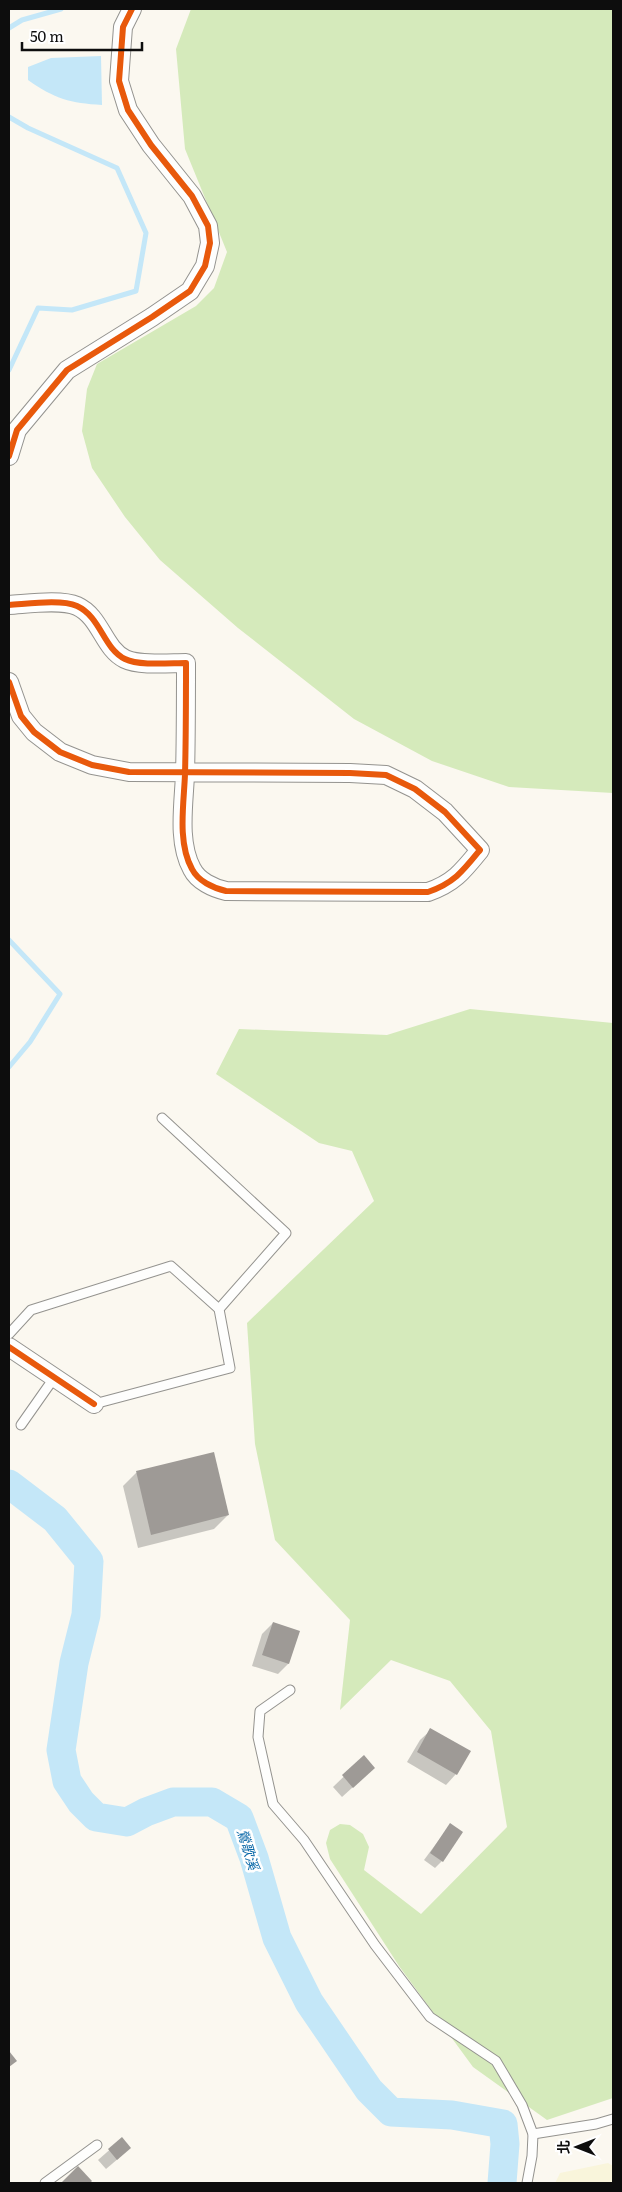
<svg xmlns="http://www.w3.org/2000/svg" width="622" height="2192" font-family="Literata,'Noto Sans TC',serif">
<style>
.farmland{fill:#f9f5db}
.forest{fill:#d5eabb}
.water{fill:#c4e7f8}
.shadow{fill:#0003}
.lines{fill:none;stroke-linecap:round;stroke-linejoin:round}
.stream{stroke:#c4e7f8;stroke-width:5}
.river{stroke:#c4e7f8;stroke-width:29}
.building{fill:#9e9a96}
.lane-casing{stroke:#94938f;stroke-width:11}
.street-casing{stroke:#94938f;stroke-width:20}
.lane{stroke:#fefefd;stroke-width:9}
.street{stroke:#fefefd;stroke-width:18}
.cycleway-casing{stroke:#fff;stroke-width:9}
.cycleway{stroke:#e8590c;stroke-width:6}
.labels{text-anchor:middle;dominant-baseline:central;stroke-width:5;stroke-linejoin:round;paint-order:stroke}
.water-label{font-size:14px;font-style:italic;fill:#0b69a9;stroke:#fff}
</style>
<rect width="100%" height="100%" fill="#fbf8f0"/>
<polygon class="farmland" points="608,2163 613,2166 613,2183 555,2183 560,2173"/>
<g class="forest">
<polygon points="191,9 613,9 613,793 509,787 432,761 354,719 238,628 160,560 125,517 92,468 82,431 87,389 97,364 196,306 214,288 227,252 185,149 176,49"/>
<polygon points="470,1009 613,1023 613,2098 547,2120 473,2067 399,1966 330,1859 326,1843 330,1830 340,1824 350,1825 363,1834 369,1847 364,1870 421,1914 507,1827 491,1731 450,1681 391,1660 340,1710 350,1620 275,1540 255,1444 247,1323 374,1201 352,1151 319,1143 216,1074 239,1029 387,1035"/>
</g>
<path class="water" d="M101,56L102,105C70,103 55,99 28,80V67L51,58Z"/>
<g class="shadow">
<polygon points="213,1454 228,1515 214,1529 138,1548 123,1486 136,1473"/>
<polygon points="273,1623 298,1632 288,1664 278,1674 252,1666 262,1634"/>
<polygon points="431,1730 456,1774 446,1785 407,1762 420,1740"/>
<polygon points="364,1757 363,1778 342,1797 333,1787"/>
<polygon points="450,1825 442,1861 435,1868 424,1860"/>
<polygon points="122,2139 119,2158 106,2169 98,2160"/>
</g>
<g class="lines">
<g class="stream">
<polyline points="9,28 22,20 61,9"/>
<polyline points="9,117 28,128 117,168 146,233 136,291 72,310 38,308 9,370"/>
<polyline points="9,940 60,994 30,1042 9,1067"/>
</g>
<polyline class="river" points="9,1484 55,1519 89,1561 86,1615 74,1663 61,1750 67,1781 81,1802 96,1817 127,1822 146,1812 173,1802 212,1802 239,1818 254,1858 277,1938 309,2002 369,2090 391,2112 452,2115 503,2124 505,2144 502,2183"/>
</g>
<g class="building">
<polygon points="214,1452 229,1515 151,1535 136,1471"/>
<polygon points="273,1622 300,1631 289,1664 262,1655"/>
<polygon points="430,1728 471,1751 457,1775 417,1752"/>
<polygon points="364,1755 375,1768 353,1788 342,1775"/>
<polygon points="450,1823 463,1832 443,1862 430,1853"/>
<polygon points="9,2051 17,2061 9,2067"/>
<polygon points="122,2137 131,2148 117,2160 108,2149"/>
<polygon points="78,2166 92,2181 90,2183 61,2183"/>
</g>
<g class="lines">
<g class="lane-casing">
<g id="lane">
<polyline points="9,1334 31,1310 171,1266 219,1309"/>
<polyline points="94,1404 230,1368 219,1309 286,1233 162,1118"/>
<polyline points="21,1425 54,1378"/>
<polyline points="290,1690 260,1711 258,1737 273,1804 304,1840 375,1945 430,2017 496,2061 522,2105 533,2134 532,2156 527,2183"/>
<polyline points="533,2134 596,2124 613,2119"/>
<polyline points="45,2183 97,2145"/>
</g>
</g>
<g class="street-casing">
<g id="street">
<polyline points="9,456 17,430 67,370 152,317 190,291 205,266 210,243 208,226 192,196 151,145 128,110 119,81 123,27 132,9"/>
<path d="M9,605C27,604 61,599 77,606C101,617 103,648 125,659C139,666 170,663 186,663C186,700 186,737 185,774C184,803 177,842 192,869C198,881 213,888 226,891L428,892C454,883 463,871 480,850L445,812L415,789L386,775L350,773L129,772L92,765L60,752L34,732L21,716L9,682"/>
<polyline points="9,1347 94,1404"/>
</g>
</g>
<use href="#lane" class="lane"/>
<use href="#street" class="street"/>
<g class="cycleway-casing">
<g id="cycleway">
<polyline points="9,456 17,430 67,370 152,317 190,291 205,266 210,243 208,226 192,196 151,145 128,110 119,81 123,27 132,9"/>
<path d="M9,605C27,604 61,599 77,606C101,617 103,648 125,659C139,666 170,663 186,663C186,700 186,737 185,774C184,803 177,842 192,869C198,881 213,888 226,891L428,892C454,883 463,871 480,850L445,812L415,789L386,775L350,773L129,772L92,765L60,752L34,732L21,716L9,682"/>
<polyline points="9,1347 94,1404"/>
</g>
</g>
<use href="#cycleway" class="cycleway"/>
</g>
<g class="labels">
<g class="water-label">
<text transform="translate(249 1849) rotate(73)">鶯歌溪</text>
</g>
</g>
<rect width="622" height="2192" fill="none" stroke="#0d0d0d" stroke-width="20"/>
<g transform="translate(577 2147) rotate(270)" stroke="#ffffff" stroke-width="4" paint-order="stroke">
<path d="M0-4L9 19L0 12L-9 19Z" fill="#0d0d0d"/>
<text y="-8" font-size="14" font-weight="bold" text-anchor="middle" fill="#0d0d0d">北</text>
</g>
<path d="M22 42v8h120v-8" fill="none" stroke="#0d0d0d" stroke-width="2.5"/>
<text x="30" y="42" font-size="15" fill="#0d0d0d" stroke="#ffffff" stroke-width="4" paint-order="stroke">50 m</text>
</svg>
